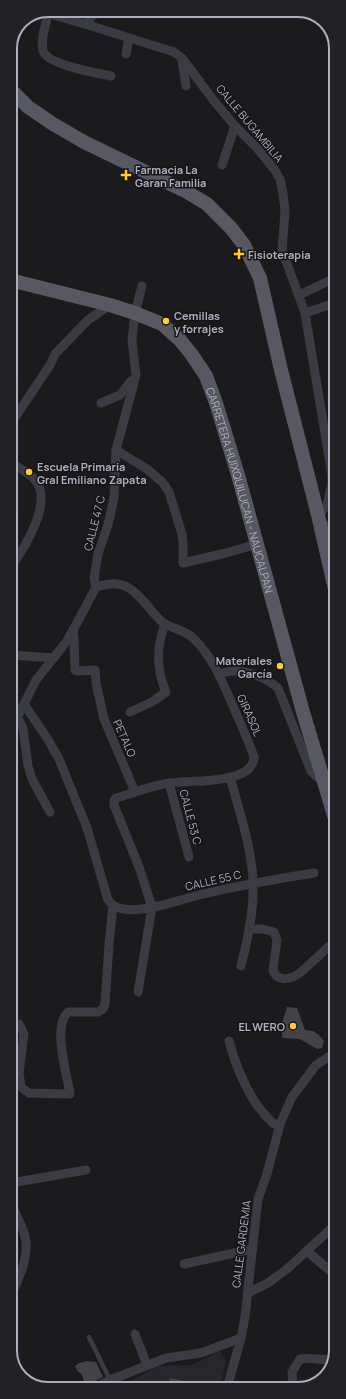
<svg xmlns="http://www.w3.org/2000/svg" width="346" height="1399" font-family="Manrope,sans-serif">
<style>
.built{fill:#27262a}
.building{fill:#424248}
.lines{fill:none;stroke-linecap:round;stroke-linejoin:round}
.path{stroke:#41434a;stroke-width:2;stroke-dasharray:2 3;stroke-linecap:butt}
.lane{stroke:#3b3c43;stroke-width:4.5}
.street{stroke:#3b3c43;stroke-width:9}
.primary{stroke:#575862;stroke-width:14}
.poi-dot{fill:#ffcd31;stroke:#161518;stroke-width:1.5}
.labels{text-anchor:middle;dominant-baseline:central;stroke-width:3;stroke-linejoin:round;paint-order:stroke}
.street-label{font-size:11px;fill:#acb0be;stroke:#161518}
.poi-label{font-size:11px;font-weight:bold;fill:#acb0be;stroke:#161518;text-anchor:start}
.rim{fill:none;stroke:#acb0be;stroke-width:2}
</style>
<rect width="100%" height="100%" fill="#1b1a1d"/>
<polygon class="built" points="220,1351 226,1362 220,1388 116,1389 158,1366 192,1365"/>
<g class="building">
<polygon points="287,1007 297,1008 305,1030 313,1031 319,1035 324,1041 322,1048 317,1049 300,1039 282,1038 282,1023"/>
<polygon points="87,1361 96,1362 103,1377 85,1387 82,1374 78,1372 75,1366 79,1363"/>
<polygon points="170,1378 201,1385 200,1388 167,1389"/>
</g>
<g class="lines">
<polyline class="path" points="10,225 15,218"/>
<polyline class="lane" points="89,1337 110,1380"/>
<g class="street">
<polyline points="43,12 85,24 174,52 182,58 214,101 235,126 257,148 274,169 280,179 283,193 285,212 282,250 305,313 331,469 332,482 327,506 318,515"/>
<path d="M48,14C46,25 40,39 43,51C48,65 97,73 111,76"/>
<polyline points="85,24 98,10"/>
<polyline points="126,54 129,38"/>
<polyline points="182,59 186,86"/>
<polyline points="222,165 235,126"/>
<polyline points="299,295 335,278"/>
<polyline points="305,313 335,303"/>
<polyline points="101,403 120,395 131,381"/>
<polyline points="10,425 50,365 55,354 88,320 110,305"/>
<polyline points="116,450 147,469 163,483 169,492 182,534 183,543 183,563 226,553 257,544"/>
<path d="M10,461C17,468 29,472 35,480C54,502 24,549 10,568"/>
<polyline points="321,527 336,524"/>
<path d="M96,587C103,585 110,583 117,584C135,585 149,610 161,621C170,629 184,629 193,638C213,657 222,681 233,706C240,723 248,739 254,757C254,785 189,780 170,783C153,785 133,793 116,798L114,800V805L139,867L152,907L138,992"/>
<polyline points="73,630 74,639 75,670 78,671 95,670 96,683 104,719 135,792"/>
<polyline points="10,655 54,658"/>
<path d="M219,675C237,665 264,676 278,688L311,771L316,776L324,782L336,795"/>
<path d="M24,704L47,738L59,759L87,828L108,900C115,910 130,911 142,909C161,907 179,900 199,895C237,886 275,879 314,873"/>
<path d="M130,712L152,702L166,692C156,669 156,648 165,624"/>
<polyline points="17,716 23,728 28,766 32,779 50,812"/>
<polyline points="10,732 36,680 67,641 85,608 96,587 94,578 98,554 108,525 114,498 116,450 136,375 132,340 135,313 142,286"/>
<path d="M230,777C239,810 252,848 253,882C254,911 248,938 241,966"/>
<polyline points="169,783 189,857"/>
<path d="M250,929H262L274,932L277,940L273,970C277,983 292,979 300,973L336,940"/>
<path d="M11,1026L15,1024H19L24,1034L19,1073L21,1087L29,1093L70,1094C70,1089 68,1085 67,1079C64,1063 54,1025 68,1012H98L103,1009L105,1004L109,944L113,905"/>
<path d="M229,1041C237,1070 251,1104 274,1124H280"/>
<polyline points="11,1183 86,1170"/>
<path d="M11,1204C16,1215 25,1229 26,1242C28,1261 18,1279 11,1296"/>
<polyline points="307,1251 336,1276"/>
<polyline points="184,1264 253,1249"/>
<polyline points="248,1293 268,1283 287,1269 336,1224"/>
<polyline points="135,1334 147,1365"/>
<polyline points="227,1388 241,1338 245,1317 258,1199 267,1174 280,1124 292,1097 316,1065 336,1052"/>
<path d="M293,1388L292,1372L300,1359C311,1357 322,1361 333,1359"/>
<polyline points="93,1389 110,1380 166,1358 201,1353 241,1338"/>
</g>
<g class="primary">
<polyline points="10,89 28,107 53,124 84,142 187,192 207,204 231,228 244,245 260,278 281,370 318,515 336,594"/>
<path id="s1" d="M10,280L110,305L135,313L162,324L180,340L192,355L206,376L216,403L238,475L303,712L336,822"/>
</g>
</g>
<g class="poi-dot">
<path d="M124 169h4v4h4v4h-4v4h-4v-4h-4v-4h4z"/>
<path d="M237 248h4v4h4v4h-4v4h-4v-4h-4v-4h4z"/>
<circle cx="166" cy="321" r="4"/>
<circle cx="29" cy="472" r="4"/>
<circle cx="280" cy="666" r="4"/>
<circle cx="293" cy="1026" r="4"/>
</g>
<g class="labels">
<g class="street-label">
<text transform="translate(250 123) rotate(50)">CALLE BUGAMBILIA</text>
<text stroke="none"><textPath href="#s1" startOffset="346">CARRETERA HUIXQUILUCAN - NAUCALPAN</textPath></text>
<text transform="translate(94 523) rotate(-76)">CALLE 47 C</text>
<text transform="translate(250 715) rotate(66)">GIRASOL</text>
<text transform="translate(125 738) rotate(66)">PETALO</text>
<text transform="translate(191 817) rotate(75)">CALLE 53 C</text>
<text transform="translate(213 880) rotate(-13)">CALLE 55 C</text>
<text transform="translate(241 1244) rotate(-83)">CALLE GARDEMIA</text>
</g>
<g class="poi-label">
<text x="135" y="169">Farmacia La<tspan x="135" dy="13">Garan Familia</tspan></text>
<text x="248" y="254">Fisioterapia</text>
<text x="174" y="315">Cemillas<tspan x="174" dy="13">y forrajes</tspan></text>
<text x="37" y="466">Escuela Primaria<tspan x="37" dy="13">Gral Emiliano Zapata</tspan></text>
<text x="272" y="660" text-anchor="end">Materiales<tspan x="272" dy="13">García</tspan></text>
<text x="285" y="1026" text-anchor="end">EL WERO</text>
</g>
</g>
<path d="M0 0H346V1399H0ZM48 17H298A31 31 0 0 1 329 48V1351A31 31 0 0 1 298 1382H48A31 31 0 0 1 17 1351V48A31 31 0 0 1 48 17Z" fill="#222125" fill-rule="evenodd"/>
<path class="rim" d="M48 17H298A31 31 0 0 1 329 48V1351A31 31 0 0 1 298 1382H48A31 31 0 0 1 17 1351V48A31 31 0 0 1 48 17Z"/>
</svg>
